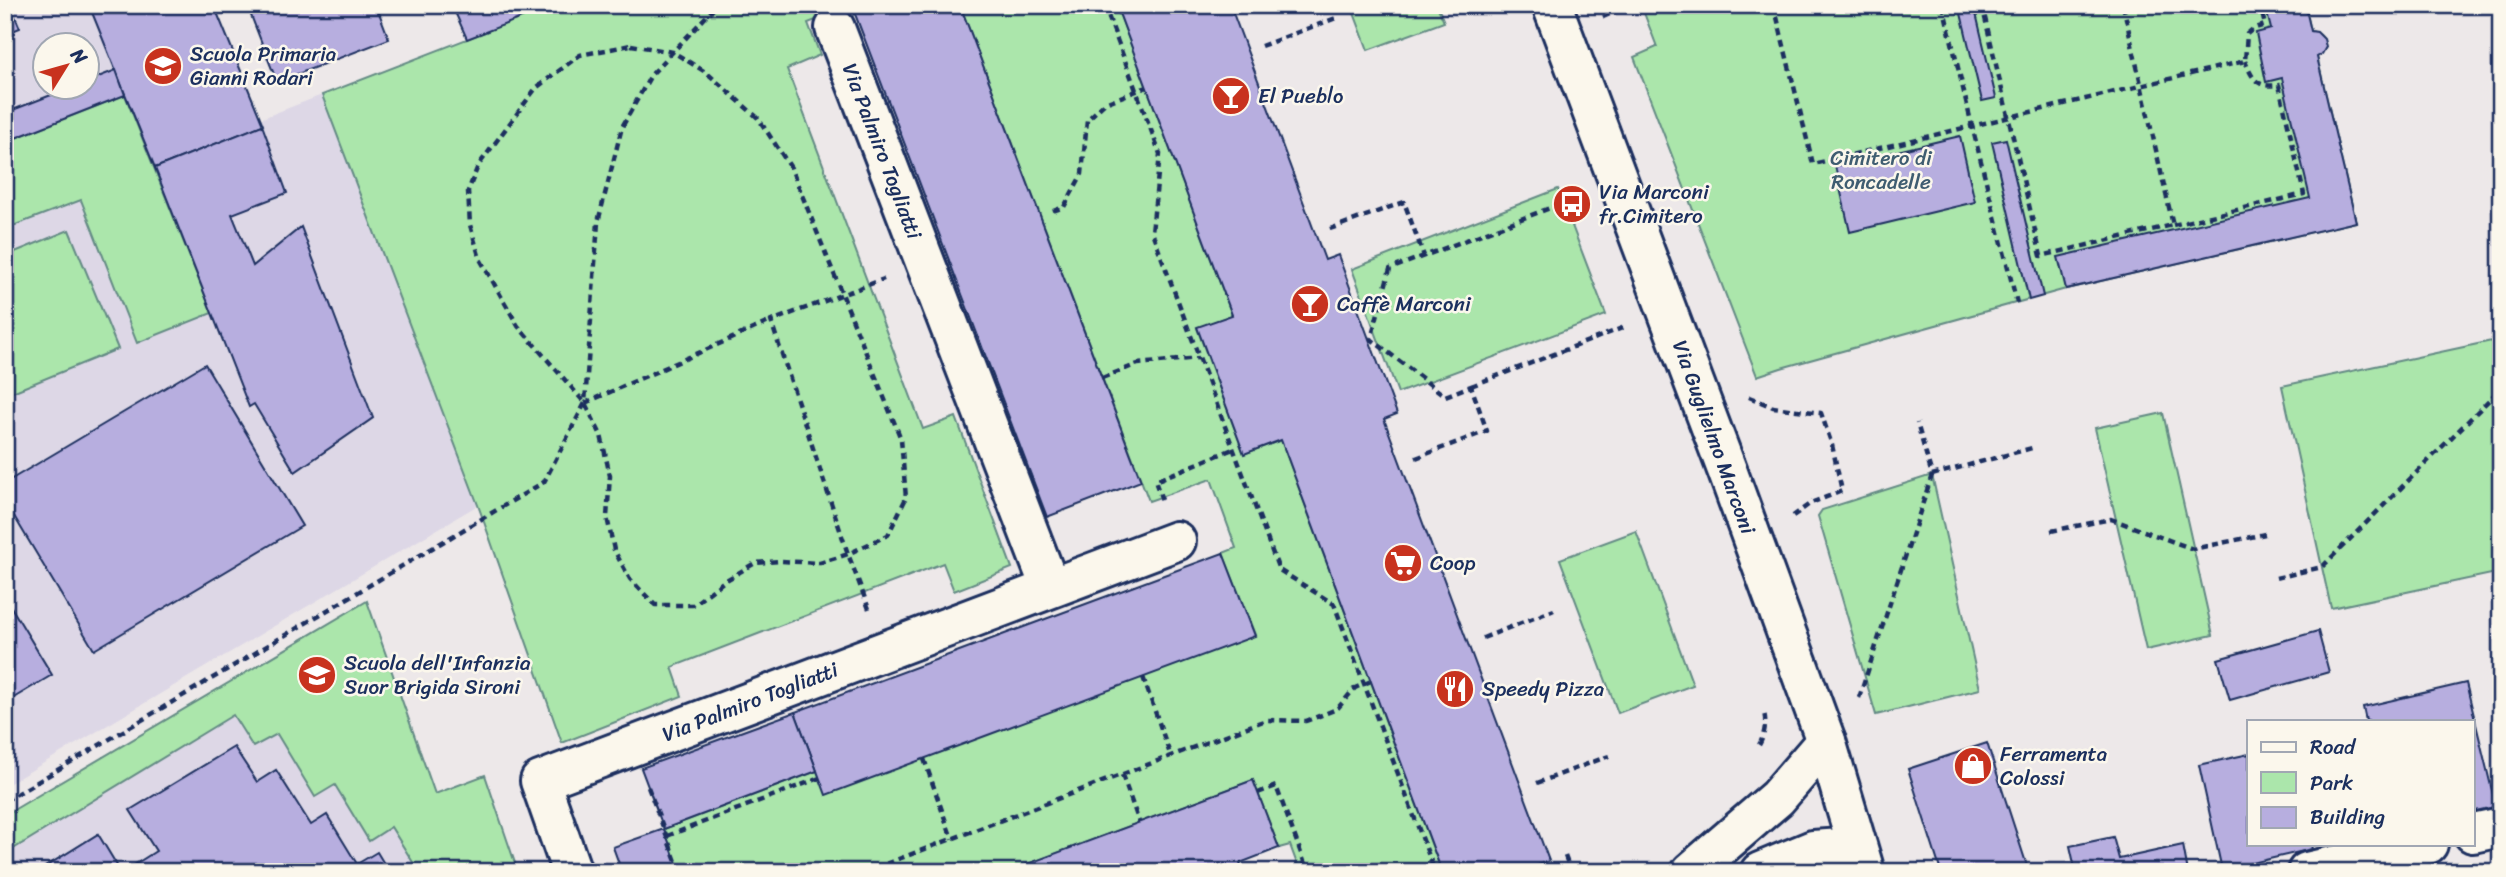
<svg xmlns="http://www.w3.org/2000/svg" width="2506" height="877" font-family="Sriracha,sans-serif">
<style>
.built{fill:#ddd7e6;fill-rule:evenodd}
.green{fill:#abe6ab;stroke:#638a84;stroke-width:2}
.building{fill:#b7aedf;stroke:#1b2f5e;stroke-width:2}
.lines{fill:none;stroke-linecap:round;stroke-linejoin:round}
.street-casing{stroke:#1b2f5e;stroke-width:44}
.path{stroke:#1b2f5e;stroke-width:4.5;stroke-dasharray:7 5;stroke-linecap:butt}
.street{stroke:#fbf7ec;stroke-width:38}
.labels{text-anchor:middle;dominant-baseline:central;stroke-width:5;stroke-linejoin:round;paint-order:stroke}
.poi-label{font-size:21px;fill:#1b2f5e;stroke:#fbf7ec;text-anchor:start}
.street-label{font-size:21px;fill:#1b2f5e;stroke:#fbf7ec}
.park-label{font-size:21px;fill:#3f5d71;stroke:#fbf7ec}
</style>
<rect width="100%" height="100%" fill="#ede8e9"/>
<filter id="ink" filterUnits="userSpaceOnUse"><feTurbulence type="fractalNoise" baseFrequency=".0143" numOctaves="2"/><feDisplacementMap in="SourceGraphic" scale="14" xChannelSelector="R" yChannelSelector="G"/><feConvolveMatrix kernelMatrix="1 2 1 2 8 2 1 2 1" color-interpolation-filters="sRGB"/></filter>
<g filter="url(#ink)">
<g class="built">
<path d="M5,5H214L260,119L322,95L478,505L5,786ZM46,46H88V88H46Z"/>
<polygon points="367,601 435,794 518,872 5,872 5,815"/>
</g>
<g class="green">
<polygon points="555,5 854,5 808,23 820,55 787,69 923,429 956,417 1012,568 954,591 943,563 672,667 682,696 562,743 478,505 322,95"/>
<polygon points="960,5 1116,5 1232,315 1197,328 1244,454 1281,440 1441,870 1300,872 1290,845 1279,848 1253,780 1006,872 680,872 664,829 817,771 820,778 1255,635 1223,553 1236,548 1211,479 1149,501"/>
<polygon points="1351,5 1437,5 1444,22 1368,50"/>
<path d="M1641,5H2305L2311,31C2321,33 2324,38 2326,47L2317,57L2356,222L2066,289L1781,368L1757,376L1634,57L1657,47Z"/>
<polygon points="125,95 212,313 137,343 81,200 5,229 5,142"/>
<polygon points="1558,189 1606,315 1398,393 1352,269"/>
<polygon points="69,230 118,349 5,395 5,256"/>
<polygon points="2501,339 2501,572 2331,608 2282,386"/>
<polygon points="2163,413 2213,635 2146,650 2095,428"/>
<polygon points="1932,475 1980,689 1876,715 1818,516 1822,510"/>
<polygon points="1636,531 1693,685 1618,713 1560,559"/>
<polygon points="367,601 435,794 485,775 518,872 419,872 391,827 369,841 335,785 315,797 277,734 253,747 233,715 5,854 5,815"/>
</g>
<g class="building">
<polygon points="5,5 10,5 20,28 5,34"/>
<polygon points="89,5 214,5 263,125 155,168"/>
<polygon points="247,5 376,5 389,39 277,82"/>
<polygon points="471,5 555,5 467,39 455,12"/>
<polygon points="855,5 960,5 1141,481 1047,517 852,6"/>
<polygon points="1116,5 1230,5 1325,260 1338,255 1369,339 1397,414 1384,419 1549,861 1519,872 1442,872 1281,440 1244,454 1197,327 1232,315"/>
<polygon points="1959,5 1974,5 1996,98 1982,101"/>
<polygon points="2265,5 2305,5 2311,31 2317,32 2324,39 2326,47 2322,54 2317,57 2356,222 2066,289 2058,257 2310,198 2282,78 2266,82 2256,33 2271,29"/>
<polygon points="116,70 125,95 5,142 5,113 69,88 88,88 88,81"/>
<polygon points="262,125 287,193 232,214 253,266 301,227 373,418 295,472 254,404 249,407 155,168"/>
<polygon points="1960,136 1975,202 1850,232 1835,166"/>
<polygon points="2006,139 2043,296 2029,300 1992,142"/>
<polygon points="205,364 302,526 94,650 5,501 5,483"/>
<polygon points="1223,553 1255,636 826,795 795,712"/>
<polygon points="5,597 52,675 5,703"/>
<polygon points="2318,631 2329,672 2230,700 2218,659"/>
<polygon points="2466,683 2496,807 2473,813 2473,721 2366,721 2363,707"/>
<polygon points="795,712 817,771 664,829 641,768"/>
<polygon points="1987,743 2029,872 1941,872 1908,769"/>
<polygon points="234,747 257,782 276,770 311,825 327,815 357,864 377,852 389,872 123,872 156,851 130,810"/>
<polygon points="2249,754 2249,844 2311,844 2312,849 2222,870 2199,765"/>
<polygon points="1253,780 1279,848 1240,863 1243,872 1006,872"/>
<polygon points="664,829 680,872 622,872 613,847"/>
<polygon points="98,834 121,872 37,872"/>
<polygon points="2113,837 2119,859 2183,845 2188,872 2062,872 2075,868 2070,846"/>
</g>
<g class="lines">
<g class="street-casing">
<g id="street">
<polyline points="1552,5 1727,470 1826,741 1865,872"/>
<polyline points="835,28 1050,587"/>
<polyline points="2473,833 2501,827"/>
<polyline points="572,872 540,781 1176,541"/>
<polyline points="1691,872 1777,798 1826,741"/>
<polyline points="1760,872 1813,850 1857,847"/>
<polyline points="2307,872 2428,844"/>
</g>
</g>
<g class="path">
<polyline points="1104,5 1160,154 1152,232 1279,570 1334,604 1435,872"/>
<polyline points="1774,5 1813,164 1972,126 2017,303"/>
<polyline points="1943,5 1972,126 2245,61 2247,34 2253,29 2265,25 2260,5"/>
<polyline points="1982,5 2041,256 2173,225 2123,5"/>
<polyline points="1603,17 1631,5"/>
<polygon points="631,45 673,52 707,73 758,118 791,168 901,439 906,498 888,535 848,554 820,563 781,561 755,563 723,582 693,605 655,605 630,579 614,550 607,517 610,476 601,435 585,403 518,326 480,259 470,225 468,191 478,166 536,88 580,55"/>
<polyline points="1261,46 1336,18"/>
<polyline points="1053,211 1064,207 1082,174 1087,120 1105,103 1147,87"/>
<path d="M2173,225L2304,194L2279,85C2257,88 2253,80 2245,61"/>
<polyline points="1330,229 1404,202 1424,256"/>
<polyline points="1102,378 1138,364 1199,358"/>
<polyline points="1471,386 1625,327"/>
<polyline points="1749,397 1773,407 1821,413 1832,445 1842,491 1811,503 1793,516"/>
<polyline points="585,403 771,321"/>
<polyline points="1416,458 1487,431 1471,386 1445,396 1371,339 1390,269 1576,198"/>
<polyline points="1932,475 2032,448"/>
<polyline points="1162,500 1155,481 1233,449"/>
<polyline points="2051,531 2111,519 2193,549 2265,534"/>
<polyline points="2276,578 2322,567 2501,388"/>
<polyline points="869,609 848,554 771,321 884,279"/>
<polyline points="1483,638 1554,610"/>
<polyline points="1143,677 1171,757"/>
<polyline points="1859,698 1932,475 1917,423"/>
<path d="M1759,745C1764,737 1767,722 1764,713"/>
<polyline points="924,759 952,839"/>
<polyline points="1122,775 1139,822"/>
<polyline points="1537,783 1609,756"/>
<polyline points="648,787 680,872"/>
<polyline points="1258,793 1276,786 1308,872"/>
<polyline points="5,801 544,482 585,403 598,222 622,127 651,75 717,5"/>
<polyline points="667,836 820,778"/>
<polyline points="1565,856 1571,872"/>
<polyline points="864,872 1266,720 1306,721 1337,709 1355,688 1371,681"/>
</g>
<use href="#street" class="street"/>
</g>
</g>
<defs>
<g id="school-disc" transform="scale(2.0125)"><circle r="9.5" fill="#c8321e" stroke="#fbf7ec"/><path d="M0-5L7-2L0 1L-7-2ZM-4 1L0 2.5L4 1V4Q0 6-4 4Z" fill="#fff"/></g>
<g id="bar-disc" transform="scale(2.0125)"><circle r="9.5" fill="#c8321e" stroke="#fbf7ec"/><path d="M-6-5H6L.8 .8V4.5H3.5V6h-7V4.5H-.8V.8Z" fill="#fff"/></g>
<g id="bus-disc" transform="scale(2.0125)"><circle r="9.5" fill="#c8321e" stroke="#fbf7ec"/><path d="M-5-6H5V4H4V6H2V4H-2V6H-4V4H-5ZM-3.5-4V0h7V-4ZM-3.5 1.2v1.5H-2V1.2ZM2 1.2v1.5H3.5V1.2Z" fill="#fff"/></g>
<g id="supermarket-disc" transform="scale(2.0125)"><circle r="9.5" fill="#c8321e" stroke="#fbf7ec"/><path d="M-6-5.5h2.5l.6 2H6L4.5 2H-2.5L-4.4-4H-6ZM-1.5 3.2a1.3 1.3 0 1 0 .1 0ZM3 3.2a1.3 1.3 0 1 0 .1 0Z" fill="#fff"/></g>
<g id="restaurant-disc" transform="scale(2.0125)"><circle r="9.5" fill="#c8321e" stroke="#fbf7ec"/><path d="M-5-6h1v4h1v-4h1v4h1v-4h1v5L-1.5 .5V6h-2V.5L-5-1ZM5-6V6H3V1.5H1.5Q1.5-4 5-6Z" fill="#fff"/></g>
<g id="shop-disc" transform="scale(2.0125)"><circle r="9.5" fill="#c8321e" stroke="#fbf7ec"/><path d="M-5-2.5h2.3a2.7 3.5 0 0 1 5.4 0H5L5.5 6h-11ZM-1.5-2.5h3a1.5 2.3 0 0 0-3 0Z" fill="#fff"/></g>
</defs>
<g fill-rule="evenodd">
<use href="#school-disc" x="163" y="66"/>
<use href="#bar-disc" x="1231" y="96"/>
<use href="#bus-disc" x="1572" y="204"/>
<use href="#bar-disc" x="1310" y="304"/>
<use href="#supermarket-disc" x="1403" y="563"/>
<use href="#school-disc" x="317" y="675"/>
<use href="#restaurant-disc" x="1455" y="689"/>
<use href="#shop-disc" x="1973" y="766"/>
</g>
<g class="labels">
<g class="poi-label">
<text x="190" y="54">Scuola Primaria<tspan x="190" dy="24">Gianni Rodari</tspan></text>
<text x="1258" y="96">El Pueblo</text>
<text x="1599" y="192">Via Marconi<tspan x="1599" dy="24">fr.Cimitero</tspan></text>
<text x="1337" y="304">Caffè Marconi</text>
<text x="1430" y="563">Coop</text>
<text x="344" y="663">Scuola dell'Infanzia<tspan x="344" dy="24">Suor Brigida Sironi</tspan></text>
<text x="1482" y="689">Speedy Pizza</text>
<text x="2000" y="754">Ferramenta<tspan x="2000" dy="24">Colossi</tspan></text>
</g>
<g class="street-label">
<text transform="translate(882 151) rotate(69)">Via Palmiro Togliatti</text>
<text transform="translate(1714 437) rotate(70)">Via Guglielmo Marconi</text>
<text transform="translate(750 702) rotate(-21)">Via Palmiro Togliatti</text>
</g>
<g class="park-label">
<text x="1881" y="158">Cimitero di<tspan x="1881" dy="24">Roncadelle</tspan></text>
</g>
</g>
<rect width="2506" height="877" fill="none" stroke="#fbf7ec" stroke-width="28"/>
<rect x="14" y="14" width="2478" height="849" fill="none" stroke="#1b2f5e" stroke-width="2.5" filter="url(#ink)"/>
<rect x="2247" y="720" width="228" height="126" fill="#fbf7ec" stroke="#a1a7b3" stroke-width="2"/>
<rect x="2261" y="742" width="35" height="10" fill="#fbf7ec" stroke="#a1a7b3" stroke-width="2"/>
<text x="2310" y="754" font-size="21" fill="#1b2f5e">Road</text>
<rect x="2261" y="772" width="35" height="21" fill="#abe6ab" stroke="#a1a7b3" stroke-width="2"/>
<text x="2310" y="790" font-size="21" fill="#1b2f5e">Park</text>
<rect x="2261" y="807" width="35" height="21" fill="#b7aedf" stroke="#a1a7b3" stroke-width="2"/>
<text x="2310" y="824" font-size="21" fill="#1b2f5e">Building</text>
<g transform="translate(66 66) rotate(53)"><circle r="33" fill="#fbf7ec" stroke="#a1a7b3" stroke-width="2"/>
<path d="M0-5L12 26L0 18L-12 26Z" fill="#c8321e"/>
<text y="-10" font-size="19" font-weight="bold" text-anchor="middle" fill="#1b2f5e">N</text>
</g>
</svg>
